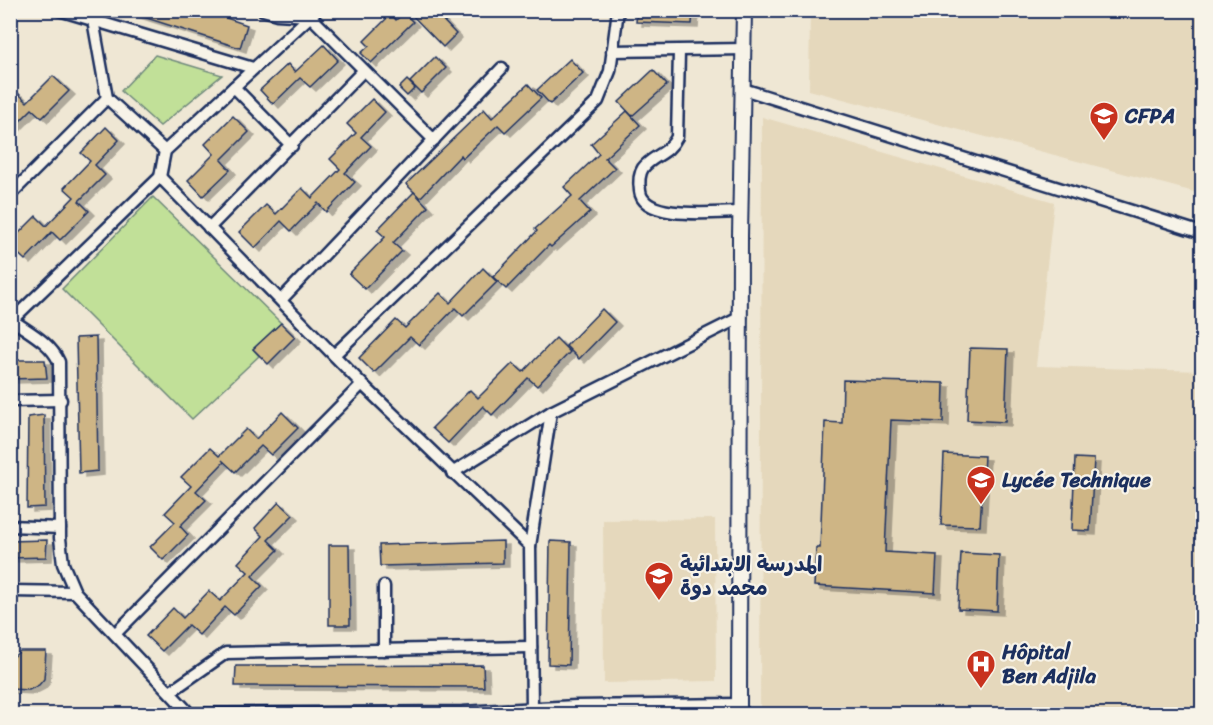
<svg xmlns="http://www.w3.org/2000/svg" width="1213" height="725" font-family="Sriracha,'Playpen Sans Arabic',sans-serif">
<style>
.built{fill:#e5d8bc}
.green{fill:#c1e098;stroke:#6e887b;stroke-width:1.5}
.building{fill:#ceb585;stroke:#1b2f5e;stroke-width:1.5;filter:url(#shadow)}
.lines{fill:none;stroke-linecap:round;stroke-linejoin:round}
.minor-casing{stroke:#1b2f5e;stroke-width:15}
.tertiary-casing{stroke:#1b2f5e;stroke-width:18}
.minor{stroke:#f7f3e8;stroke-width:10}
.tertiary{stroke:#f7f3e8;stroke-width:14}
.labels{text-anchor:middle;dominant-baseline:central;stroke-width:4.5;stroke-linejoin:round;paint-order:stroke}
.poi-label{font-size:21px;font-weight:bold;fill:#1b2f5e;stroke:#f7f3e8;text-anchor:start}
</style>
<defs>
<filter id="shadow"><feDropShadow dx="6" dy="4" stdDeviation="0" flood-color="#0004"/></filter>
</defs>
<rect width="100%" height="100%" fill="#efe7d4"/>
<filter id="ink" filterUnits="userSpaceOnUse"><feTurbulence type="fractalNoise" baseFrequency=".0167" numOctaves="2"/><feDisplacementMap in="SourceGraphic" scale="12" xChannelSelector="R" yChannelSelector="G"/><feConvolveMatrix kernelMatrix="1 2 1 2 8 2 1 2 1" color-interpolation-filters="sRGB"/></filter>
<g filter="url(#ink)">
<g class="built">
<polygon points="810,11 1202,11 1202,194 809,90"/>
<polygon points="762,117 1054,202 1036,366 1202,371 1202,714 760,714"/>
<polygon points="715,519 716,681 604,683 603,520"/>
</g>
<g class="green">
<polygon points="155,55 222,75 160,126 121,91"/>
<polygon points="153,197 281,323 253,349 259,356 192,419 62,289"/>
</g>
<g class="building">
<polygon points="131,10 203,10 247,25 240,48 131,13"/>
<polygon points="407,10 433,10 456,34 443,47"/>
<polygon points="637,10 693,10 692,24 636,22"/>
<polygon points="404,13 413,22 371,63 361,53 369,46 364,41 391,14 396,20"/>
<polygon points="324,45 338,60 310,87 300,78 273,104 260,90 288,64 295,72"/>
<polygon points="435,57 446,68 421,93 410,82"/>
<polygon points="570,59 583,73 550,104 537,90"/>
<polygon points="653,70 667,85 632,116 619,102"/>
<polygon points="53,76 69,91 42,118 32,109 10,131 10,98 17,92 27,102"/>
<polygon points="407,80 415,88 407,96 399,88"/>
<polygon points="528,84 541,98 505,132 498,125 463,158 461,155 420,198 406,184 484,109 492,118"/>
<polygon points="372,99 385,112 361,137 371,146 345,173 355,182 326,212 318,203 291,231 281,221 255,248 239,232 266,205 276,214 302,188 312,198 340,169 330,159 356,133 347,124"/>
<polygon points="627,111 640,125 605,158 615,168 580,201 590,212 551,247 549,245 506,289 493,277 537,231 535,229 572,196 564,187 599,154 591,144"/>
<polygon points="233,116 249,132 221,160 230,170 203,196 188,180 214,154 205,144"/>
<polygon points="106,127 119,140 95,165 105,175 79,201 89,211 60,240 52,232 25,260 10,246 10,242 36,216 46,226 74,197 64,188 90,161 81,153"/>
<polygon points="414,192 428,207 393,243 402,251 365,289 349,274 385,237 377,230"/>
<polygon points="483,268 497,282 463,316 455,308 419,345 410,337 374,373 359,358 396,320 405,328 440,293 450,303"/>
<polygon points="602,309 615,322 579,359 566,346"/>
<polygon points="281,323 295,337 268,364 253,349"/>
<polygon points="96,337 98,471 79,473 76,338"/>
<polygon points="556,338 570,352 537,386 528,378 492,415 483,406 448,443 432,428 470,390 478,398 513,363 523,372"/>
<polygon points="970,348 1008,349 1005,422 967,420"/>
<polygon points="10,360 45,360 47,378 10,379"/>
<polygon points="843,380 944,383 943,422 891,420 885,552 937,555 935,593 814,586 816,548 820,548 825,422 842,423"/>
<polygon points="282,412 298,428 271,455 261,446 235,472 222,460 224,462 196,491 206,500 180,526 188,535 163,560 150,547 175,522 165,513 191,486 181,477 210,448 219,456 246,429 256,439"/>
<polygon points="44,415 45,507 27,508 28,417"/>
<polygon points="944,454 984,456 980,526 941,525"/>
<polygon points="1075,458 1094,459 1090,531 1072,530"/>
<polygon points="279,502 293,515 268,540 278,550 252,576 262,586 234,615 225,607 199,635 188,625 162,651 146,636 173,608 183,618 209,591 220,601 248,572 238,563 263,536 255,528"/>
<polygon points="47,540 46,557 10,558 10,541"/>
<polygon points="503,541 503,563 380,566 379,545"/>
<polygon points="550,541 571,542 569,665 548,664"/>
<polygon points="329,545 349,545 350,625 329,625"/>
<polygon points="961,553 999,555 997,611 958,609"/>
<polygon points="20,651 46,651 44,679 39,685 29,690 10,689 10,660"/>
<polygon points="483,665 484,687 235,686 236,666"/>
</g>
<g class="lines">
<g class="minor-casing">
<g id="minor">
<polyline points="59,10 253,68"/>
<polyline points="96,10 93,20 107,98 165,151"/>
<polyline points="263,10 277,14 310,16 434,140"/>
<polyline points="612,51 745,49"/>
<path d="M679,52L677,137C668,155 653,155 643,168C639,174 639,184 640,191C643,221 717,212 741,212"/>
<polyline points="234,87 292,146"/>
<polyline points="743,89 1202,233"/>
<polyline points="160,177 362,384 530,546 532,709"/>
<polyline points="10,195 107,98"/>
<polyline points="209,228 363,71"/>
<polyline points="281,300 502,68"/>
<polyline points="10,319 12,320 160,177 165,151 317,10"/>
<path d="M12,320C29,332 51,343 59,362L60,538L63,564L75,592L189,713"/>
<polyline points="334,355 598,101 610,71 618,10"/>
<polyline points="10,401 61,400"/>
<polyline points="452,473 551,412 741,317"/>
<polyline points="10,526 60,528"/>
<polyline points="530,546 551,412"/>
<polyline points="384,586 384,650"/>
<polyline points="10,591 75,592"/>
<polyline points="115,634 362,384"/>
<polyline points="170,692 226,653 531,647"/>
<polyline points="150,714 462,712 576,706 739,704"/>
</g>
</g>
<g class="tertiary-casing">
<polyline id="tertiary" points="739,714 740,236 744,10"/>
</g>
<use href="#minor" class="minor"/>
<use href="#tertiary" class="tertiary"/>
</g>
</g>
<defs>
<g id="university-pin" transform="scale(1.5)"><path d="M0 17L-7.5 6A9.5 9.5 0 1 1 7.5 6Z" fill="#c8321e" stroke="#f7f3e8"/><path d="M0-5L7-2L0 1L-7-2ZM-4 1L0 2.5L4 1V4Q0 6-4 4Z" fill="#fff"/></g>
<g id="school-pin" transform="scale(1.5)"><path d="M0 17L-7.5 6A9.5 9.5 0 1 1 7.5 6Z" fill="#c8321e" stroke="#f7f3e8"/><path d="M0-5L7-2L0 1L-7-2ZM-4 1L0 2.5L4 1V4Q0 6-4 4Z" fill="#fff"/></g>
<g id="hospital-pin" transform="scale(1.5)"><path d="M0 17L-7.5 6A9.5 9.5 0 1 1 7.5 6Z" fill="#c8321e" stroke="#f7f3e8"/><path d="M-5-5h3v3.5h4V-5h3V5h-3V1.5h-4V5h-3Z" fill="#fff"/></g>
</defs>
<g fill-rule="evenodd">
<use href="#university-pin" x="1104" y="116"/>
<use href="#school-pin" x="981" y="480"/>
<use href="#school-pin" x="659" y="576"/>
<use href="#hospital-pin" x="981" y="664"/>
</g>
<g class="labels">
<g class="poi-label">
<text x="1125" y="116">CFPA</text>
<text x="1002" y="480">Lycée Technique</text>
<text x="680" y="564">المدرسة الابتدائية<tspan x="680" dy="24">محمد دوة</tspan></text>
<text x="1002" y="652">Hôpital<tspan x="1002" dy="24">Ben Adjila</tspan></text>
</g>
</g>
<rect width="1213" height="725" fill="none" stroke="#f7f3e8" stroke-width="36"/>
<rect x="18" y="18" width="1177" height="689" fill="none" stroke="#1b2f5e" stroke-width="2" filter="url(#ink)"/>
</svg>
